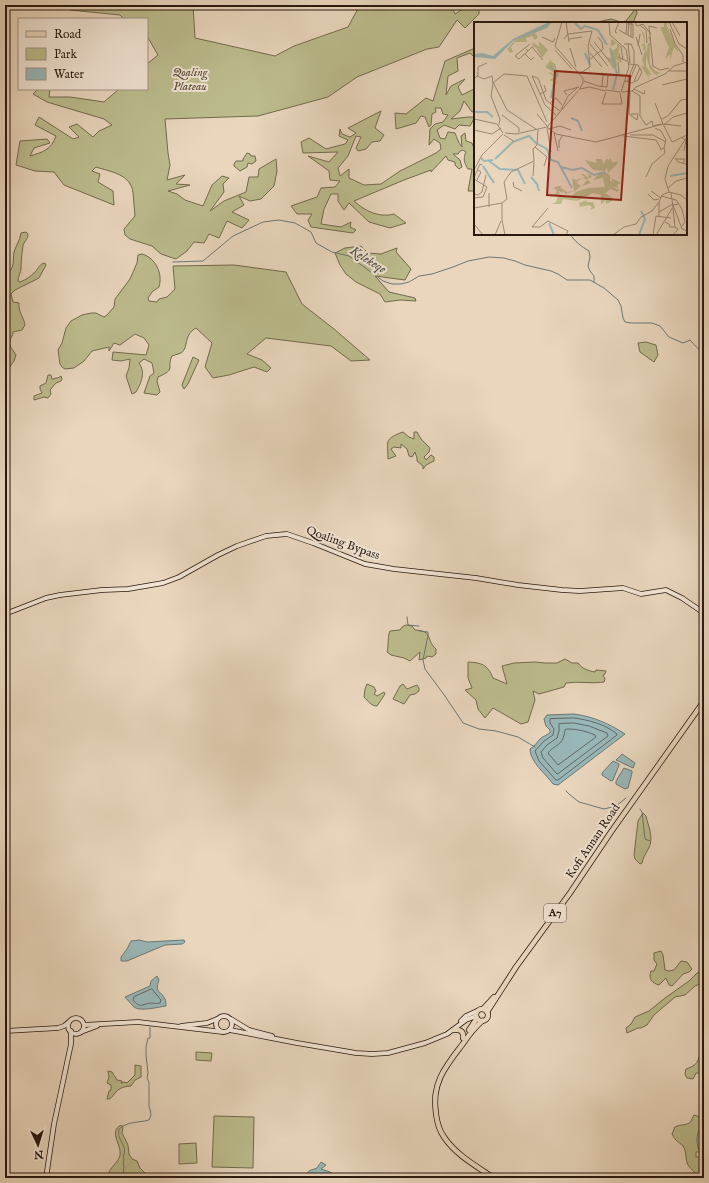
<svg xmlns="http://www.w3.org/2000/svg" width="709" height="1183" font-family="'IM FELL English',serif">
<style>
.green{fill:#bcbc8d;stroke:#726a4e}
.water{fill:#99b7b8;stroke:#6c7774}
.lines{fill:none;stroke-linecap:round;stroke-linejoin:round}
.shore{stroke:#616864;stroke-width:1}
.stream{stroke:#6c7774;stroke-width:1}
.secondary-casing{stroke:#29180f;stroke-width:5.5}
.primary-casing{stroke:#29180f;stroke-width:6}
.secondary{stroke:#f1e4d4;stroke-width:4}
.primary{stroke:#e9d6bd;stroke-width:4.5}
.labels{text-anchor:middle;dominant-baseline:central;stroke-width:4;stroke-linejoin:round;paint-order:stroke}
.shield{fill:#f1e4d4;stroke:#65554a;stroke-width:1}
.shield-label{font-size:11px;font-weight:bold;fill:#29180f}
.park-label{font-size:12px;font-style:italic;fill:#554935;stroke:#f1e4d4}
.street-label{font-size:12px;fill:#29180f;stroke:#f1e4d4}
.water-label{font-size:13px;font-style:italic;fill:#4b4842;stroke:#f1e4d4}
.inset-river{fill:none;stroke:#99b7b8;stroke-width:2}
.inset-road{fill:none;stroke:#9c8a77;stroke-width:1}
.view{fill:#8f2418;fill-opacity:0.15;stroke:#8f2418;stroke-width:2}
.inset-edge{fill:none;stroke:#29180f;stroke-width:2}
</style>
<rect width="100%" height="100%" fill="#e9d6bd"/>
<filter id="stains"><feTurbulence type="fractalNoise" baseFrequency=".005" numOctaves="4"/><feColorMatrix values="0 0 0 0 .2 0 0 0 0 .09 0 0 0 0 .02 0 0 0 .5 -.17"/></filter>
<radialGradient id="worn" r=".72"><stop offset=".6" stop-color="#630" stop-opacity="0"/><stop offset="1" stop-color="#630" stop-opacity=".3"/></radialGradient>
<g class="green">
<path d="M74,5H193L195,38L275,56L294,46L348,27L360,5H451L455,14L469,5H479V14L465,28L457,20L439,47L427,49L357,77L328,97L258,116L165,119L168,153L170,165L167,180L185,175L176,184L190,185L168,191L177,194L185,200L203,206L212,185L222,176L229,178L223,184L224,192L210,211L224,201L246,192L249,177H258L259,169L276,159L277,171L274,186L261,199L250,201L239,196L244,205L232,212L249,220L242,228L227,221L219,238L209,234L204,243L194,242L187,251L176,259L161,254L152,246L130,239L125,235L124,229L135,216C134,208 134,201 133,193C131,174 111,172 96,167L92,171L100,174L98,182L113,191L114,205L64,185L54,172L35,171L16,165L20,141L47,139L50,143L34,148L30,156C43,152 51,150 56,136L35,125L39,117L73,139L79,137L69,127L77,124L93,137L99,131L112,125L104,119L47,102L33,94L38,89H50L49,97H70L104,102L119,89H147V64L158,55L147,36V19H124L120,15L70,10Z"/>
<polygon points="636,8 637,13 633,23 593,23 611,19 621,22 626,21"/>
<path d="M475,48V58L470,53L457,58L458,71L448,76L446,95L451,86L465,79L458,87L462,95L474,89L475,111L472,112L464,101L460,111L451,119L468,117H475L470,126L459,125L455,129L444,125L437,130L440,138L445,139L448,132L455,133C457,137 458,143 462,147L461,136L465,133L466,141L472,143L475,151V191H468L472,169H468C464,163 463,158 466,152L463,150L460,151L458,154H453L460,160L462,167L459,169L455,165V162L448,160L446,156L431,172V170L404,180L354,201C365,211 379,218 394,214L406,223L390,228L369,222L349,203L344,210L338,201V194H331L324,209L321,224L341,227L351,222L350,227L356,230L353,233L311,227L308,220L312,214H297L291,206L317,197L321,188L335,187L340,181L330,180L329,171L308,156L329,162L338,152L303,153L301,142L309,138L326,149L345,144L348,140L339,136L340,129L342,134L350,137L356,133L348,128L381,111L375,128L384,135L380,141L372,142L366,149L358,151L356,148L361,137L356,136L348,156L338,168L340,176L349,169V178L364,185L381,184L400,171L436,153L441,149L440,143L434,139L429,145L430,129L435,124L443,122L448,115L443,114L441,108H435L436,112L432,114L431,125L429,127L425,117L421,116L416,123L396,129L395,113L406,114L426,98L433,101L445,61Z"/>
<polygon points="247,153 250,154 251,156 255,156 256,161 252,164 248,163 247,167 240,171 234,166 234,164 236,161 243,161 243,159"/>
<path d="M26,232L28,234C28,240 24,241 23,246C22,253 21,261 21,268C21,273 18,276 18,281L20,282C26,280 31,276 35,272C39,268 39,264 45,263L46,265L39,278L15,290L11,294L13,302L19,303C18,311 24,318 25,325L22,330L13,332C13,336 10,338 10,342C9,347 14,351 16,355L14,361L9,368H6L5,358V279C7,272 9,272 12,268C14,263 13,257 14,252C16,245 20,241 21,233Z"/>
<polygon points="361,246 368,253 381,254 397,248 396,252 411,269 405,280 375,276 389,292 415,298 416,301 400,300 385,302 380,294 356,282 346,274 340,265 335,253 345,248"/>
<path d="M142,254C156,258 163,274 159,287L152,292L148,298L149,301L157,302L159,299L167,297L175,289L173,266L234,265L286,272L302,304L334,329L370,360L351,361L331,346L266,338L247,354L262,360L271,368L267,372L254,367L229,375L213,378L205,367L212,343L196,328C183,335 189,348 181,353C178,354 175,355 172,356C166,368 177,369 158,377L157,381L160,392L157,395L144,393L150,376L154,373L152,363L144,359L139,363C146,373 141,383 136,392L132,394L126,376L129,368L130,359L121,361L112,360L113,352L146,355L149,345L144,338L135,334L120,345L114,343L109,351V347L92,351L84,361L74,368L65,369L62,367L60,364L58,350L62,343L66,328L71,321L82,315L91,313H96L104,317L107,315L114,307L115,299L130,279L137,263L138,255Z"/>
<polygon points="646,342 656,345 658,355 654,362 640,352 638,343"/>
<polygon points="193,357 199,360 188,384 184,389 182,385"/>
<polygon points="48,375 51,375 52,379 54,379 55,378 58,378 61,376 62,379 61,381 56,383 50,390 51,394 48,398 44,397 34,400 34,396 42,393 40,389 40,386 46,383"/>
<path d="M403,432L409,437L414,439V432H417L421,439L430,448L429,452L424,457L426,460L431,455L434,457V461L426,465L423,469V466L417,461V458L415,452L412,457L409,456L407,449L401,444V448L394,447L391,449L396,456L388,459C388,442 383,439 403,432Z"/>
<path d="M406,625L412,626L415,630C434,631 425,639 436,649V654L432,657L427,656L426,658L419,660L420,652L410,661L404,658L391,655L387,652C389,645 387,638 390,631L400,630L402,627Z"/>
<path d="M565,659L572,663H578C582,669 589,671 595,672L596,670L606,671L605,674L603,675L605,679L604,682C591,684 579,681 566,683L564,687L539,694L533,691L535,700L528,722L521,724L493,708L485,718L478,709L476,700L465,690L472,688L468,678V662C482,663 487,664 493,678L507,684L502,666L514,663L535,662L545,663H557Z"/>
<path d="M367,684L374,687L376,691L374,694L377,696L384,692L385,694L377,706C371,706 368,701 364,697L365,689Z"/>
<polygon points="403,684 407,689 417,685 419,688 419,691 415,694 410,695 404,704 393,699 400,686"/>
<path d="M643,813L646,816C648,825 653,836 650,845C648,851 643,856 642,863L640,864L635,859L634,855L638,821Z"/>
<path d="M661,951L663,955L665,970L669,971L674,970L681,961L687,962L692,969L689,972L683,974L672,986L669,985L666,978L659,985C652,983 648,979 651,971H654L657,964L654,960V953Z"/>
<polygon points="704,971 704,982 695,986 685,995 675,997 654,1015 647,1025 641,1028 638,1028 627,1033 626,1028 631,1024 635,1017 649,1011 665,998 689,981 697,973"/>
<path d="M704,1050V1081L703,1082L700,1078V1073H696L693,1079L687,1078L685,1074L686,1069C698,1065 697,1062 701,1052Z"/>
<polygon points="196,1052 212,1053 211,1061 196,1060"/>
<path d="M135,1065L141,1066V1077L135,1080L131,1086C126,1086 119,1088 116,1092C113,1095 113,1097 109,1099H107L109,1091L111,1090V1085L107,1083L109,1077L108,1071L112,1072L117,1080L122,1081L121,1083L124,1082L127,1083L135,1075Z"/>
<path d="M694,1115L700,1117H704V1141H702L699,1142L704,1148V1151L701,1152H696V1157H699L700,1155L704,1157V1178H698C696,1172 691,1170 688,1165C685,1159 687,1152 683,1146C678,1141 676,1142 672,1134L675,1127C680,1124 688,1126 691,1121C692,1119 693,1117 694,1115Z"/>
<polygon points="214,1116 254,1117 253,1168 212,1167"/>
<path d="M121,1125L123,1127L122,1133L128,1145L129,1154L132,1159L137,1161L140,1168L146,1174V1178H110L109,1172C112,1166 119,1161 120,1155C122,1145 108,1132 121,1125Z"/>
<polygon points="196,1143 197,1163 179,1164 179,1144"/>
</g>
<g class="water">
<path d="M574,714C594,717 608,723 625,734L558,785L553,784C546,774 530,762 530,749L534,746L541,738L550,733V730L546,726L544,719L547,715Z"/>
<polygon points="622,754 635,763 633,768 616,760"/>
<polygon points="613,761 619,764 619,765 613,780 611,781 602,775 602,773"/>
<polygon points="624,768 632,771 632,773 628,788 625,789 616,784 616,781"/>
<polygon points="139,940 147,942 184,940 185,942 182,944 165,945 127,961 121,961 121,957 127,949 131,941"/>
<path d="M157,976L159,980C154,994 161,990 165,999C166,1001 166,1004 166,1006C158,1007 140,1012 134,1007C131,1004 128,1000 125,997L150,986L151,981Z"/>
<path d="M321,1162L326,1165L321,1169L330,1172L339,1178H306C308,1168 311,1171 317,1168C317,1167 321,1163 321,1162Z"/>
</g>
<g class="lines">
<g class="shore">
<path d="M574,718C589,720 604,724 616,733L617,735L558,780H556L539,761L535,751L544,741L553,735L554,729L550,723V719Z"/>
<polygon points="574,723 589,726 607,733 608,736 559,773 557,774 543,758 541,752 547,745 557,738 559,731 559,724"/>
<path d="M567,729C577,729 586,731 595,735L596,737L558,765L548,753C556,743 563,747 565,730Z"/>
<path d="M152,989L161,1000L160,1003C157,1004 154,1003 151,1003C141,1004 141,1009 133,1000L134,997Z"/>
</g>
<g class="stream">
<path d="M570,234C575,242 581,246 589,251L590,257L588,266L590,271L594,276V282"/>
<path d="M173,262L203,261L233,236L263,222L279,220L295,223L311,232L316,243L332,252L349,256L383,281L392,284H401L409,282L419,276L432,274L453,267L468,261L489,257L504,258L515,261L525,265L551,271L558,274L567,280H590L604,288L618,300L621,306L623,318L625,322L631,323H652L660,326L669,337L683,343L690,340C695,346 701,350 704,358"/>
<polyline points="407,617 408,625 419,626"/>
<polyline points="419,631 428,632 428,635 423,660 425,669 445,696 463,723 479,729 496,731 518,737 535,747"/>
<polyline points="566,791 569,794 579,802 604,809 616,806 626,798"/>
<polyline points="640,809 642,812 645,839 650,841"/>
<path d="M704,1122C693,1137 696,1145 704,1160"/>
<path d="M123,1178L124,1165H123L124,1159L123,1157C129,1145 116,1141 119,1129C128,1121 138,1123 149,1120L151,1115L150,1109L149,1107V1083L147,1078L148,1073L146,1055V1047L148,1038H150V1027"/>
</g>
<g class="secondary-casing">
<g id="secondary">
<polyline points="5,614 46,598 60,595 102,590 128,589 163,583 179,577 218,555 237,546 266,536 276,535 287,534 313,543 365,564 394,569 476,578 518,585 562,590 580,591 623,588 641,594 666,590 682,598 704,613"/>
<circle cx="224" cy="1024" r="8"/>
<circle cx="76" cy="1026" r="8"/>
<polyline points="231,1019 249,1030 272,1036"/>
<polyline points="461,1021 466,1016 477,1011"/>
<polyline points="84,1025 138,1022 223,1032"/>
<polyline points="181,1026 207,1023 217,1019"/>
<polyline points="230,1030 297,1043 356,1053 372,1054 388,1053 425,1043 447,1034 466,1020 476,1016"/>
<polyline points="5,1031 58,1028 64,1026 69,1022"/>
<polyline points="81,1032 97,1026"/>
<polyline points="46,1178 54,1124 71,1044 71,1031"/>
</g>
</g>
<g class="primary-casing">
<g id="primary">
<circle cx="482" cy="1015" r="6"/>
<polyline points="483,1009 494,997"/>
<polyline points="487,1012 516,967 570,893 611,832 704,701"/>
<path d="M482,1021C474,1028 468,1036 462,1045C445,1067 431,1084 436,1114C437,1122 439,1130 444,1137C456,1155 476,1166 494,1178"/>
<path d="M453,1030C460,1029 464,1031 463,1038"/>
<polyline points="469,1030 477,1018"/>
</g>
</g>
<use href="#secondary" class="secondary"/>
<use href="#primary" class="primary"/>
</g>
<g class="labels">
<rect class="shield" x="544" y="904" width="22" height="18" rx="3"/>
<g class="shield-label">
<text x="555" y="913">A7</text>
</g>
<g class="park-label">
<text x="190" y="72">Qoaling<tspan x="190" dy="14">Plateau</tspan></text>
</g>
<g class="street-label">
<text transform="translate(343 543) rotate(20)">Qoaling Bypass</text>
<text transform="translate(593 841) rotate(-56)">Kofi Annan Road</text>
</g>
<g class="water-label">
<text transform="translate(368 260) rotate(32)">Kelekeqe</text>
</g>
</g>
<g transform="translate(474 22)">
<rect width="213" height="213" fill="#e9d6bd"/>
<path d="M190,0H194L193,4L205,31L200,25L196,38V32L191,37L195,26L186,5H190ZM161,2L170,11L172,32L174,21H176L174,15H176V41L180,48L186,51L182,53L176,47L172,34V44L178,54L174,52L176,58L167,44H170L168,37L171,29L169,28L170,24H167L170,21L171,23L168,10ZM68,7L61,11L64,15L61,18L58,14L52,16L53,20H41L37,25L39,30L36,31L33,27L41,18ZM137,17L146,23L144,33L148,39L147,41L142,37L143,45L139,47L133,35L137,36V29L143,26V21L137,24ZM65,19L74,28L68,36L62,26L58,24L59,20L65,25ZM74,37L81,42L85,54L80,57V60L83,61L78,65L79,60L76,58L80,55L74,50L82,52L71,45L76,39ZM134,136V139L136,136L139,141L143,139L144,141L134,151L133,146L131,149L119,148L111,138L122,141V137H128L129,142ZM131,150L136,153V159L139,160L137,156L147,161L143,163L144,166L137,164L145,168L143,170L137,167L131,171L140,177L138,179L132,182L131,178L127,183V173L119,171L103,179L89,177L87,182H78L82,180L84,174L101,176L97,175L102,170L114,166L131,165L129,156L119,158L124,153ZM106,152H110L114,156L115,153L112,152H116L118,155L113,157L117,161L108,164L113,158L109,156L102,160L107,164L101,169L91,172L90,169L88,171L84,168L86,172L81,173L83,169L80,166L83,164H89L86,165L93,170L100,169L98,156L102,158L111,155ZM113,178L112,180H119L121,186L116,188L118,185L115,183L106,185L105,181Z" fill="#bcbc8d"/>
<path d="M75,0H78L73,6L39,19L21,37L0,35V32L8,31L19,34L39,17Z" fill="#99b7b8"/>
<path class="inset-river" d="M100,0L107,7L111,4L124,8L133,23M136,26L143,52L139,68M111,31L116,43M77,76L82,53L77,44M0,90H13L19,95M97,96L104,99L108,109M41,119L55,114L63,122M64,122L73,127L77,138L84,140L98,166M7,136L10,139L19,138M21,137L40,119M15,139L26,147L44,148L51,162M9,144L20,161M87,145L98,148L108,146L120,153L131,150M196,154L213,151M57,155L63,162L65,169M75,201L80,213M165,213L171,197L167,189"/>
<path class="inset-road" d="M88,0L81,24L109,56V61L105,68M92,0L95,20M135,0L136,13L152,27L155,45L147,70M161,0L163,4L169,2L177,12M195,0L205,22L213,27M198,0L206,14M166,3L172,8L173,21M183,6L175,4L179,44L186,48L195,46M196,7L201,22L209,33V40M145,8L159,16V2H153M143,11L141,10L145,0M152,12L153,0M154,13L155,0M68,15L79,20L81,16M157,15V0M162,15L168,33M90,17L94,12L118,9L114,24L116,45L105,52M95,17L108,15M120,20L136,40M154,21L156,41M116,22L134,44M150,22H157L160,29V42L153,60M147,24L149,38M164,24L166,12M96,26L102,45M52,27L54,29L45,37L41,34L56,22M81,28L98,47M54,29L58,25L69,38M116,31L128,45M145,31L146,36L153,39M51,32L57,38L60,35M115,38L129,27L128,20L124,15M144,40L145,52M195,49H213M128,53L127,51L137,53L136,51M3,54L10,57L18,54L19,61L30,52L53,54L73,100M58,54L64,56L72,78L86,89M58,54L71,83L82,93M0,57L4,53V45L13,41M110,59L124,64L133,65L134,53H129L128,64M151,59L158,61L164,58L168,50L164,43L155,42M160,59L166,46M19,60L33,88L62,107M155,60L162,43M19,61L17,74L26,97L25,103M188,63L213,57M106,67L116,65L131,69M160,67L170,72L171,68M131,68L146,70M158,69L166,74V94M132,70L128,82H148L146,71M148,70L158,69L162,65L191,52L200,44L213,40M156,70L155,92L163,98L164,92H157M66,72L72,69L70,63M93,73L90,69L105,65M76,81L82,76L88,83M181,81L189,102M87,88L94,74L103,66M63,92L73,104M28,93L45,106V110M166,94L172,103L178,99L179,104L187,102M0,97L23,102L29,111M188,97L194,94L207,78L213,77M190,102L207,104M190,103L199,95L213,91M73,105L82,112L122,120L189,102L198,120L213,113M73,106L77,130M181,106L187,109L192,118L190,126L186,128M75,107L86,104L97,108M0,108L18,112L27,106M31,111L42,112L73,105L104,69M80,111L84,129M30,113L41,120M156,113H179L192,120M149,114L182,118L187,127M213,115L194,144L191,157L195,170L207,173L213,178M208,116L212,118L210,129M61,125L73,135L70,144M85,126V119L89,113M201,136L204,140L212,142M202,137H211L209,141M0,148L8,133L29,112M59,154L60,140M172,155L178,142L191,131L190,126M0,156L6,142L8,143M0,157L13,165L9,175L0,176M3,158L7,150L4,148M39,160L40,165L48,169M194,166L202,159L213,156M177,169L187,176M0,172L4,173L8,170L12,153M174,172L180,178L185,177M187,174L202,178L208,187L211,200L208,204M204,182L199,183L208,207L213,209M15,185V171M0,186L28,181M74,186L58,205H66L74,199L94,209L92,213M185,190L199,182M185,194V180L188,173L195,170M191,200L195,202L196,205H201M0,202L9,213M21,213L27,199M31,213L28,198V181L33,177L30,160L37,150L60,139L59,127L63,123L64,108M139,213L150,205L162,202L167,195L178,189L185,180M179,213L182,194L197,196M182,213L199,185L197,171M199,213L204,207L201,205L199,186"/>
<path class="view" d="M81,49L156,54L147,178L73,173Z"/>
<rect width="213" height="213" class="inset-edge"/>
</g>
<rect width="709" height="1183" fill="none" stroke="#e9d6bd" stroke-width="20"/>
<rect x="6" y="6" width="697" height="1171" fill="none" stroke="#29180f" stroke-width="2"/>
<rect x="10" y="10" width="689" height="1163" fill="none" stroke="#29180f"/>
<rect x="18" y="18" width="130" height="72" fill="#f1e4d4" stroke="#a19285"/>
<rect x="26" y="31" width="20" height="6" fill="#e9d6bd" stroke="#a19285"/>
<text x="54" y="38" font-size="12" fill="#29180f">Road</text>
<rect x="26" y="48" width="20" height="12" fill="#bcbc8d" stroke="#a19285"/>
<text x="54" y="58" font-size="12" fill="#29180f">Park</text>
<rect x="26" y="68" width="20" height="12" fill="#99b7b8" stroke="#a19285"/>
<text x="54" y="78" font-size="12" fill="#29180f">Water</text>
<g transform="translate(38 1145) rotate(176)" stroke="#f1e4d4" stroke-width="3" paint-order="stroke">
<path d="M0-3L7 15L0 10L-7 15Z" fill="#29180f"/>
<text y="-6" font-size="11" font-weight="bold" text-anchor="middle" fill="#29180f">N</text>
</g>
<rect width="100%" height="100%" filter="url(#stains)"/>
<rect width="100%" height="100%" fill="url(#worn)"/>
</svg>
